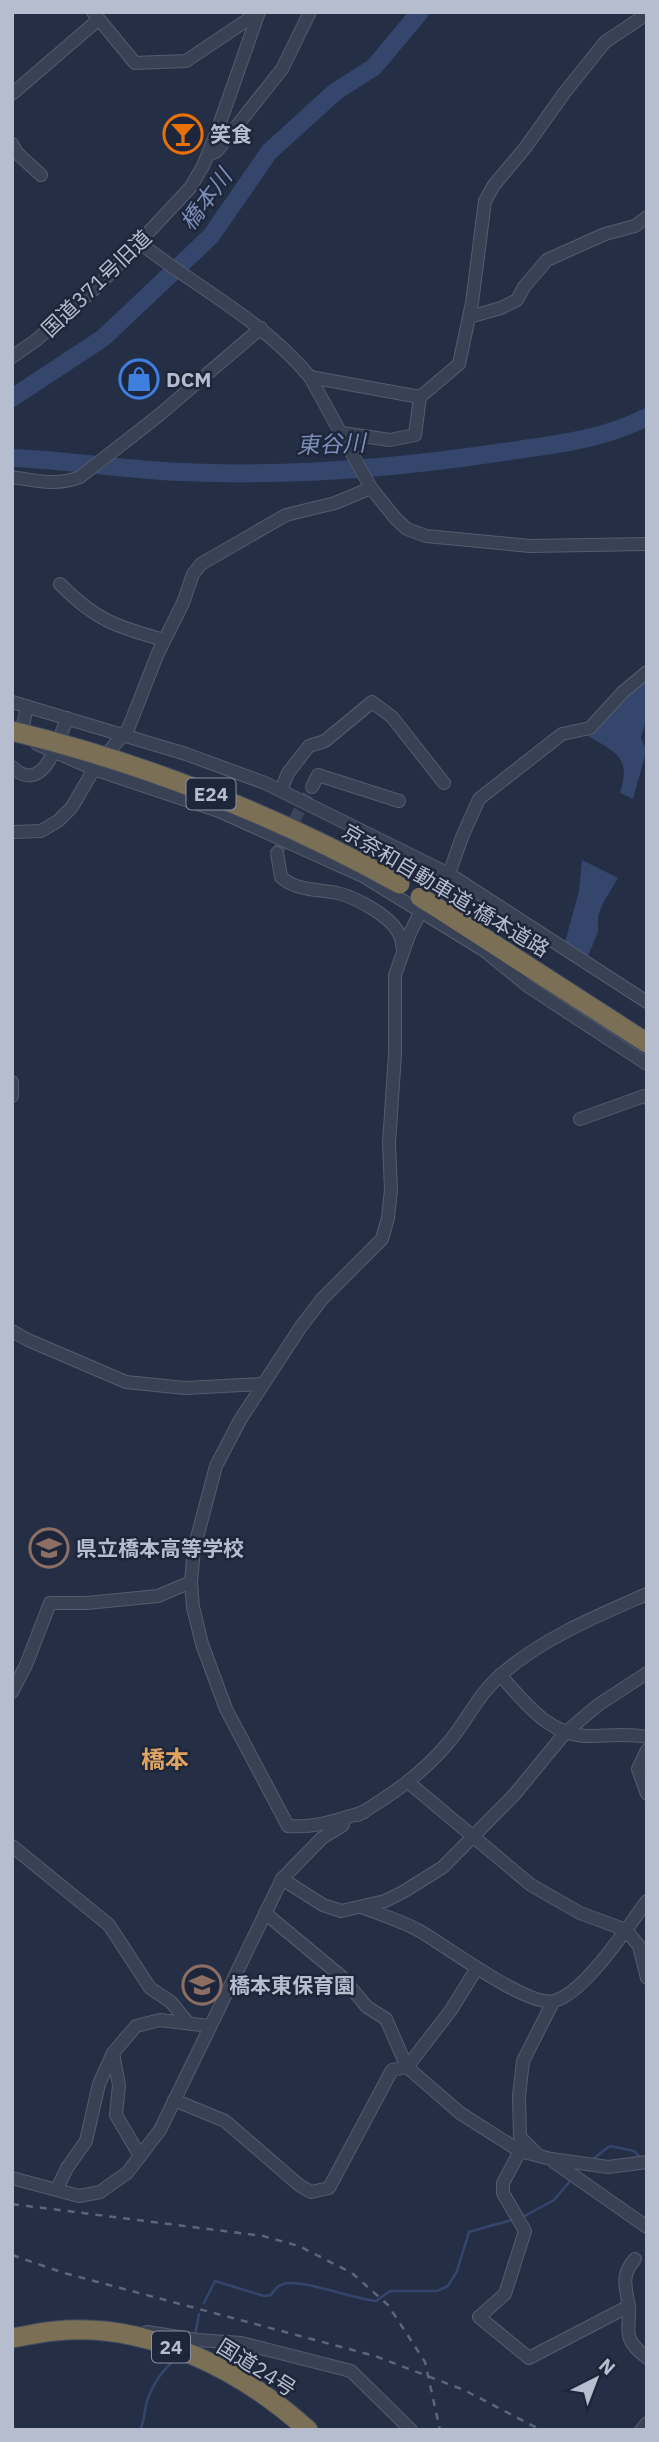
<svg xmlns="http://www.w3.org/2000/svg" width="659" height="2442" font-family="'IBM Plex Sans','Noto Sans JP',sans-serif">
<style>
.water{fill:#34466c}
.lines{fill:none;stroke-linecap:round;stroke-linejoin:round}
.stream{stroke:#34466c;stroke-width:2.5}
.river{stroke:#34466c;stroke-width:18}
.minor-tunnel{stroke:#3a445a;stroke-width:12;stroke-dasharray:12 6;stroke-linecap:butt}
.minor-casing{stroke:#545c6f;stroke-width:14}
.highway-casing{stroke:#434c5f;stroke-width:21}
.minor{stroke:#394254;stroke-width:12}
.highway{stroke:#7b7055;stroke-width:19}
.rail{stroke:#5b657c;stroke-width:2.5;stroke-dasharray:7 7;stroke-linecap:butt}
.highway-bridge-casing{stroke:#434c5f;stroke-width:21;stroke-linecap:butt}
.highway-bridge{stroke:#7b7055;stroke-width:19}
.labels{text-anchor:middle;dominant-baseline:central;stroke-width:5;stroke-linejoin:round;paint-order:stroke}
.shield{fill:#1d263a;stroke:#8890a2;stroke-width:2}
.shield-label{font-size:19px;font-weight:bold;fill:#b6bdce}
.poi-label{font-size:21px;font-weight:bold;fill:#b6bdce;stroke:#1d263a;text-anchor:start}
.street-label{font-size:21px;fill:#b6bdce;stroke:#1d263a}
.water-label{font-size:23px;font-style:italic;fill:#7b8fb8;stroke:#1d263a}
.quarter-label{font-size:24px;font-weight:bold;fill:#e1a45e;stroke:#1d263a}
</style>
<rect width="100%" height="100%" fill="#242f45"/>
<g class="water">
<path d="M647,676V716L641,738L645,747V756L633,799L620,793C631,757 617,753 588,736L620,699Z"/>
<polygon points="582,860 618,878 603,903 598,916 598,932 588,956 565,942 579,891"/>
</g>
<g class="lines">
<g class="stream">
<polyline points="590,2161 610,2146 634,2151 642,2159"/>
<polyline points="521,2218 554,2200 571,2180"/>
<path d="M204,2303L215,2281L264,2296L271,2295C274,2290 277,2286 283,2284C299,2278 354,2299 376,2301L390,2291H437L448,2286L457,2271L469,2232L515,2219"/>
<polyline points="195,2335 199,2314"/>
<path d="M140,2430C145,2420 144,2411 147,2401C153,2384 163,2368 178,2358"/>
</g>
<g class="river">
<polyline points="12,398 103,338 211,236 269,152 335,92 374,67 420,12"/>
<path d="M12,458C69,460 125,470 181,472C288,477 398,468 503,452C552,445 602,440 647,417"/>
</g>
<polyline class="minor-tunnel" points="277,853 312,787"/>
<g class="minor-casing">
<g id="minor">
<polyline points="93,12 135,63 186,61 259,12"/>
<polyline points="12,94 98,20"/>
<polyline points="12,144 17,153 41,175"/>
<polyline points="208,155 217,151 282,69 310,12"/>
<path d="M140,243C197,288 263,320 310,377L371,488L396,519L407,529L426,536L530,546L647,544"/>
<polyline points="469,317 501,308 517,300 524,287 547,260 605,234 635,226 647,217"/>
<polyline points="12,357 35,341 100,284 190,188 203,166 216,134 259,12"/>
<polyline points="310,377 420,397 459,364 472,303 485,201 494,185 525,148 565,92 605,42 647,14"/>
<polyline points="342,433 390,440 415,435 420,397"/>
<path d="M12,477C36,481 57,486 80,477L158,416L261,328"/>
<path d="M60,584C95,620 117,627 164,640"/>
<polyline points="12,702 186,754 265,783 449,874 647,1002"/>
<polyline points="21,736 27,706"/>
<polyline points="37,744 94,769 219,811 363,876 485,951 529,987 647,1064"/>
<path d="M12,767C44,797 59,739 67,718"/>
<polyline points="312,787 318,775 399,801"/>
<polyline points="281,790 288,773 309,746 325,741 372,702 392,717 444,783"/>
<polyline points="12,832 41,831 58,821 72,807 94,769 128,729 158,653 183,603 193,574 201,564 286,515 335,503 371,488"/>
<path d="M277,853L281,877C297,891 317,889 337,893C355,897 391,916 399,934C402,939 402,945 403,950"/>
<polyline points="12,1082 12,1096"/>
<polyline points="580,1119 644,1096 647,1098"/>
<polyline points="12,1331 28,1340 126,1382 185,1388 263,1384"/>
<path d="M500,1675C524,1701 548,1735 587,1736C607,1736 627,1733 647,1737"/>
<polyline points="12,1692 26,1665 50,1603 87,1603 158,1596 191,1582"/>
<polyline points="647,1750 638,1769 647,1794"/>
<polyline points="409,1783 531,1885 580,1913 626,1930 639,1946 647,1978"/>
<path d="M364,1812C336,1820 319,1828 288,1826L226,1709L202,1644L193,1607L191,1582L194,1549L216,1466L240,1420L300,1328L322,1299L382,1239L388,1218L391,1190L389,1143L395,1054V975L410,933L425,903L449,874L462,837L479,799L562,734L590,728L623,692L647,672"/>
<path d="M358,1815C393,1794 423,1773 449,1742C468,1719 479,1693 502,1674C541,1639 599,1615 647,1594"/>
<polyline points="12,1846 109,1925 150,1988 171,2002 188,2023"/>
<polyline points="282,1879 323,1905 341,1911 385,1901 403,1892 443,1867 514,1795 565,1733 598,1705 647,1673"/>
<path d="M364,1908C382,1915 401,1921 418,1930C445,1945 528,2008 554,2001C584,1994 628,1926 647,1901"/>
<polyline points="265,1913 342,1977 367,2007 386,2019 407,2067 460,2113 520,2151"/>
<polyline points="174,2100 225,2121 299,2185 311,2192 329,2188 392,2070 407,2067 451,2010 477,1968"/>
<polyline points="538,2155 520,2137 519,2096 523,2061 553,2002"/>
<polyline points="140,2156 116,2115 119,2085 113,2053 136,2026 160,2020 209,2026"/>
<polyline points="554,2162 647,2227"/>
<polyline points="12,2178 79,2196 100,2192 127,2173 160,2130 282,1879 322,1838 343,1825"/>
<polyline points="57,2189 67,2168 86,2141 99,2084 113,2053"/>
<path d="M635,2259C620,2276 626,2287 629,2307C630,2316 627,2327 629,2336C631,2345 640,2352 647,2358"/>
<polyline points="629,2306 529,2358 479,2317 505,2294 525,2231 503,2193 503,2183 520,2151 551,2159 608,2167 647,2162"/>
<polyline points="147,2332 198,2340 241,2343 351,2371 411,2430"/>
<polyline points="641,2430 647,2423"/>
</g>
</g>
<g class="highway-casing">
<g id="highway">
<polyline points="433,905 647,1043"/>
<path d="M12,2338C26,2336 41,2332 55,2331C147,2321 242,2370 308,2430"/>
</g>
</g>
<use href="#minor" class="minor"/>
<use href="#highway" class="highway"/>
<g class="rail">
<polyline points="12,2204 263,2236 299,2246 352,2273 388,2305 425,2362 440,2430"/>
<polyline points="12,2255 64,2273 375,2356 464,2390 541,2430"/>
</g>
<g class="highway-bridge-casing">
<g id="highway-bridge">
<path d="M12,731C148,764 277,816 400,884"/>
<polyline points="420,897 433,905"/>
</g>
</g>
<use href="#highway-bridge" class="highway-bridge"/>
</g>
<defs>
<g id="bar-ring" transform="scale(2.0125)"><circle r="9.5" fill="#1d263a" stroke="#e8710a" stroke-width="1.5"/><path d="M-6-5H6L.8 .8V4.5H3.5V6h-7V4.5H-.8V.8Z" fill="#e8710a"/></g>
<g id="shop-ring" transform="scale(2.0125)"><circle r="9.5" fill="#1d263a" stroke="#3f7fe0" stroke-width="1.5"/><path d="M-5-2.5h2.3a2.7 3.5 0 0 1 5.4 0H5L5.5 6h-11ZM-1.5-2.5h3a1.5 2.3 0 0 0-3 0Z" fill="#3f7fe0"/></g>
<g id="school-ring" transform="scale(2.0125)"><circle r="9.5" fill="#1d263a" stroke="#8d6e63" stroke-width="1.5"/><path d="M0-5L7-2L0 1L-7-2ZM-4 1L0 2.5L4 1V4Q0 6-4 4Z" fill="#8d6e63"/></g>
</defs>
<g fill-rule="evenodd">
<use href="#bar-ring" x="183" y="134"/>
<use href="#shop-ring" x="139" y="379"/>
<use href="#school-ring" x="49" y="1548"/>
<use href="#school-ring" x="202" y="1985"/>
</g>
<g class="labels">
<g class="shield">
<rect x="186.5" y="778.5" width="49" height="31" rx="5"/>
<rect x="152" y="2331.5" width="38" height="31" rx="5"/>
</g>
<g class="shield-label">
<text x="211" y="794">E24</text>
<text x="171" y="2347">24</text>
</g>
<g class="poi-label">
<text x="210" y="134">笑食</text>
<text x="166" y="379">DCM</text>
<text x="76" y="1548">県立橋本高等学校</text>
<text x="229" y="1985">橋本東保育園</text>
</g>
<g class="street-label">
<text transform="translate(96 283) rotate(-44)">国道371号旧道</text>
<text transform="translate(446 890) rotate(31)">京奈和自動車道;橋本道路</text>
<text transform="translate(257 2367) rotate(32)">国道24号</text>
</g>
<g class="water-label">
<text transform="translate(205 199) rotate(-53)">橋本川</text>
<text transform="translate(331 443) rotate(-2)">東谷川</text>
</g>
<g class="quarter-label">
<text x="165" y="1759">橋本</text>
</g>
</g>
<rect width="659" height="2442" fill="none" stroke="#b6bdce" stroke-width="28"/>
<g transform="translate(596 2379) rotate(42)" stroke="#1d263a" stroke-width="5" paint-order="stroke">
<path d="M0-5L12 26L0 18L-12 26Z" fill="#b6bdce"/>
<text y="-10" font-size="19" font-weight="bold" text-anchor="middle" fill="#b6bdce">N</text>
</g>
</svg>
